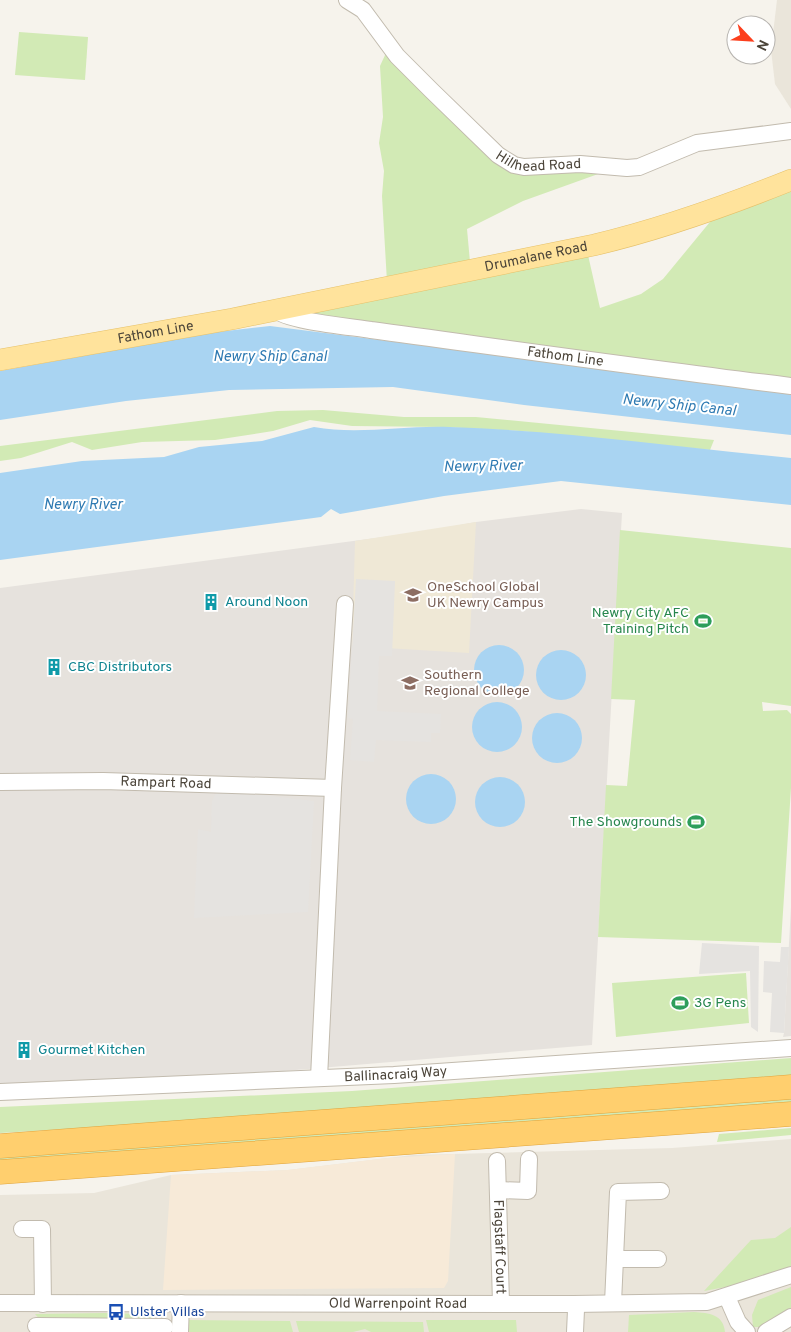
<svg xmlns="http://www.w3.org/2000/svg" width="791" height="1332" font-family="Overpass,sans-serif">
<style>
.residential{fill:#eae5da}
.commercial{fill:#f7ead8}
.industrial{fill:#e6e2dd}
.education{fill:#efe8d6}
.green{fill:#d2eab5}
.parking{fill:#e5e3e0}
.water{fill:#a9d4f2}
.lines{fill:none;stroke-linecap:round;stroke-linejoin:round}
.minor-casing{stroke:#c2bbae;stroke-width:18}
.major-casing{stroke:#e6c16a;stroke-width:22}
.highway-casing{stroke:#e0a43c;stroke-width:25}
.minor{stroke:#fff;stroke-width:16}
.major{stroke:#ffe39c;stroke-width:21}
.highway{stroke:#ffcf6e;stroke-width:24}
.labels{text-anchor:middle;dominant-baseline:central;stroke-width:4;stroke-linejoin:round;paint-order:stroke}
.street-label{font-size:14px;fill:#4b4439;stroke:#fff}
.education-label{font-size:14px;fill:#785e54;stroke:#fff;text-anchor:start}
.culture-label{font-size:14px;fill:#0d838f;stroke:#fff;text-anchor:start}
.leisure-label{font-size:14px;fill:#27864d;stroke:#fff;text-anchor:end}
.transit-label{font-size:14px;fill:#164399;stroke:#fff;text-anchor:start}
.water-label{font-size:15px;font-style:italic;fill:#2e7ab2;stroke:#fff}
</style>
<rect width="100%" height="100%" fill="#f6f3ec"/>
<g class="residential">
<polygon points="777,0 791,0 791,109 775,84 771,50"/>
<polygon points="791,1139 791,1332 0,1332 0,1195 94,1193 171,1175 288,1170 413,1155 672,1148"/>
</g>
<polygon class="commercial" points="455,1154 448,1281 444,1288 163,1290 171,1175 288,1170 387,1158"/>
<g class="industrial">
<polygon points="581,509 622,513 592,1045 0,1095 0,588 428,531 476,522"/>
<polygon points="791,907 791,1036 783,1037 784,1033"/>
</g>
<polygon class="education" points="476,522 469,653 352,646 355,541"/>
<g class="green">
<polygon points="19,32 88,37 85,80 15,75"/>
<polygon points="386,53 502,159 612,169 523,201 467,229 470,262 387,282 382,196 384,171 379,143 383,117 380,66"/>
<polygon points="791,185 791,386 283,315 588,255 600,308 641,294 663,279 719,211"/>
<polygon points="323,410 404,417 476,417 714,440 710,450 520,431 444,427 352,426 310,420 273,431 215,440 142,442 92,450 72,442 21,458 0,461 0,446 277,411"/>
<polygon points="620,530 791,548 791,706 762,702 763,711 787,710 791,714 791,788 781,943 598,937 606,785 627,786 635,700 611,699"/>
<polygon points="746,973 749,1023 616,1037 612,983"/>
<polygon points="791,1058 791,1075 118,1126 0,1133 0,1107 352,1091"/>
<polygon points="791,1097 791,1107 0,1165 0,1154"/>
<polygon points="791,1128 791,1135 717,1142 719,1134"/>
<polygon points="791,1227 791,1267 752,1282 704,1291 751,1240 775,1238"/>
<polygon points="791,1287 791,1310 761,1327 753,1327 752,1315 758,1300"/>
<path d="M694,1312C709,1313 723,1314 725,1332H628L629,1315Z"/>
<polygon points="104,1313 150,1314 155,1318 147,1324 43,1323 35,1314"/>
<polygon points="188,1320 290,1321 293,1332 188,1332"/>
<polygon points="426,1320 516,1320 517,1332 429,1332"/>
<polygon points="296,1321 423,1322 424,1332 371,1332 365,1329 353,1332 299,1332"/>
</g>
<g class="parking">
<polygon points="356,579 395,581 392,656 379,656 377,711 441,714 440,733 431,733 431,742 376,740 374,762 350,760 353,719 348,718"/>
<polygon points="225,791 314,801 308,912 194,918 198,829 211,832 212,801 216,793"/>
<polygon points="702,943 759,946 758,1032 751,1027 750,971 699,974"/>
<polygon points="781,947 789,947 784,1033 770,1032 772,993 763,992 764,961 780,962"/>
</g>
<g class="water">
<polygon points="270,326 791,392 791,435 524,405 393,387 229,390 126,401 0,420 0,371 209,333"/>
<path d="M314,427C359,435 405,425 450,427C564,431 678,447 791,458V505L561,481L444,496L340,514L331,509L321,517L0,560V473L82,461L164,457L199,447L262,441Z"/>
<circle cx="499" cy="670" r="25"/>
<circle cx="561" cy="675" r="25"/>
<circle cx="497" cy="727" r="25"/>
<circle cx="557" cy="738" r="25"/>
<circle cx="431" cy="799" r="25"/>
<circle cx="500" cy="802" r="25"/>
</g>
<g class="lines">
<g class="minor-casing">
<g id="minor">
<path id="s1" d="M347,0L363,10L397,56L432,91L498,155L514,165L524,167L580,164L627,168L639,167L697,143L791,131"/>
<path id="s2" d="M276,310C286,321 353,327 371,330C511,349 651,369 791,386"/>
<path id="s3" d="M0,782L103,781L333,788"/>
<polyline points="319,1078 333,788 345,604"/>
<path id="s4" d="M0,1092L394,1075L791,1048"/>
<path id="s5" d="M497,1161L501,1303"/>
<polyline points="498,1190 528,1191 529,1159"/>
<polyline points="22,1229 42,1229 43,1304"/>
<polyline points="615,1259 658,1259"/>
<polyline points="727,1297 738,1322 747,1332"/>
<path id="s6" d="M0,1303L573,1304L707,1302L791,1275"/>
<polyline points="613,1303 618,1192 661,1191"/>
<polyline points="573,1304 576,1310 575,1332"/>
<polyline points="36,1326 165,1327"/>
<polyline points="180,1332 181,1303"/>
<polyline points="766,1332 791,1317"/>
</g>
</g>
<g class="major-casing">
<g id="major">
<path id="s7" d="M0,360L232,319L594,245C662,229 726,206 791,180"/>
</g>
</g>
<g class="highway-casing">
<g id="highway">
<polyline points="0,1146 791,1087"/>
<polyline points="0,1172 791,1114"/>
</g>
</g>
<use href="#minor" class="minor"/>
<use href="#major" class="major"/>
<use href="#highway" class="highway"/>
</g>
<defs>
<g id="school-bare" transform="scale(1.35)"><path d="M0-5L7-2L0 1L-7-2ZM-4 1L0 2.5L4 1V4Q0 6-4 4Z" fill="#8d6e63" stroke="#fff" stroke-width="2.5" paint-order="stroke"/></g>
<g id="building-bare" transform="scale(1.35)"><path d="M-4-6H4V6H1V3H-1V6H-4ZM-2.5-4.3h1.7v1.8h-1.7ZM.8-4.3h1.7v1.8H.8ZM-2.5-1h1.7V.8h-1.7ZM.8-1h1.7V.8H.8Z" fill="#0f9aa8" stroke="#fff" stroke-width="2.5" paint-order="stroke"/></g>
<g id="stadium-bare" transform="scale(1.35)"><path d="M0-5a6.5 5 0 1 0 0 10a6.5 5 0 1 0 0-10ZM-3.5-1.8h7v3.6h-7Z" fill="#2e9e5b" stroke="#fff" stroke-width="2.5" paint-order="stroke"/></g>
<g id="university-bare" transform="scale(1.35)"><path d="M0-5L7-2L0 1L-7-2ZM-4 1L0 2.5L4 1V4Q0 6-4 4Z" fill="#8d6e63" stroke="#fff" stroke-width="2.5" paint-order="stroke"/></g>
<g id="bus-bare" transform="scale(1.35)"><path d="M-5-6H5V4H4V6H2V4H-2V6H-4V4H-5ZM-3.5-4V0h7V-4ZM-3.5 1.2v1.5H-2V1.2ZM2 1.2v1.5H3.5V1.2Z" fill="#1a4fb4" stroke="#fff" stroke-width="2.5" paint-order="stroke"/></g>
</defs>
<g fill-rule="evenodd">
<use href="#school-bare" x="413" y="595"/>
<use href="#building-bare" x="211" y="602"/>
<use href="#stadium-bare" x="703" y="621"/>
<use href="#building-bare" x="54" y="667"/>
<use href="#university-bare" x="410" y="683"/>
<use href="#stadium-bare" x="696" y="822"/>
<use href="#stadium-bare" x="680" y="1003"/>
<use href="#building-bare" x="24" y="1050"/>
<use href="#bus-bare" x="116" y="1312"/>
</g>
<g class="labels">
<g class="street-label">
<text stroke="none"><textPath href="#s1" startOffset="260">Hillhead Road</textPath></text>
<text stroke="none"><textPath href="#s7" startOffset="546">Drumalane Road</textPath></text>
<text stroke="none"><textPath href="#s7" startOffset="158">Fathom Line</textPath></text>
<text stroke="none"><textPath href="#s2" startOffset="294">Fathom Line</textPath></text>
<text stroke="none"><textPath href="#s3" startOffset="166">Rampart Road</textPath></text>
<text stroke="none"><textPath href="#s4" startOffset="396">Ballinacraig Way</textPath></text>
<text stroke="none"><textPath href="#s5" startOffset="86">Flagstaff Court</textPath></text>
<text stroke="none"><textPath href="#s6" startOffset="398">Old Warrenpoint Road</textPath></text>
</g>
<g class="education-label">
<text x="427" y="587">OneSchool Global<tspan x="427" dy="16">UK Newry Campus</tspan></text>
<text x="424" y="675">Southern<tspan x="424" dy="16">Regional College</tspan></text>
</g>
<g class="culture-label">
<text x="225" y="602">Around Noon</text>
<text x="68" y="667">CBC Distributors</text>
<text x="38" y="1050">Gourmet Kitchen</text>
</g>
<g class="leisure-label">
<text x="689" y="613">Newry City AFC<tspan x="689" dy="16">Training Pitch</tspan></text>
<text x="682" y="822">The Showgrounds</text>
<text x="694" y="1003" text-anchor="start">3G Pens</text>
</g>
<g class="transit-label">
<text x="130" y="1312">Ulster Villas</text>
</g>
<g class="water-label">
<text x="270" y="357">Newry Ship Canal</text>
<text transform="translate(679 406) rotate(6)">Newry Ship Canal</text>
<text transform="translate(483 467) rotate(-1)">Newry River</text>
<text x="83" y="505">Newry River</text>
</g>
</g>
<g transform="translate(751 40) rotate(115)"><circle r="24" fill="#ffffff" stroke="#b7b4b0"/>
<path d="M0-4L9 19L0 12L-9 19Z" fill="#fc3f1d"/>
<text y="-8" font-size="14" font-weight="bold" text-anchor="middle" fill="#4b4439">N</text>
</g>
</svg>
